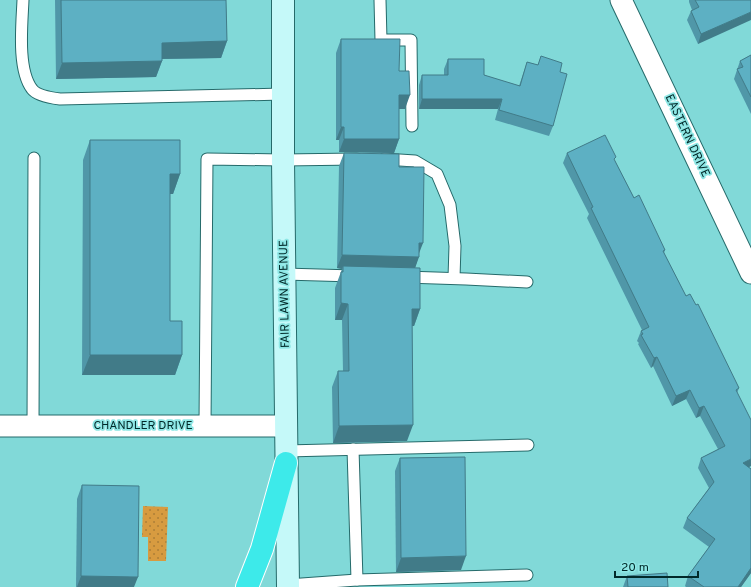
<svg xmlns="http://www.w3.org/2000/svg" width="751" height="587" font-family="Overpass,sans-serif">
<style>
.grass{fill:url(#grass-dots)}
.lines{fill:none;stroke-linecap:round;stroke-linejoin:round}
.lane-casing{stroke:#256a6a;stroke-width:13}
.street-casing{stroke:#256a6a;stroke-width:23}
.secondary-casing{stroke:#256a6a;stroke-width:24}
.highway-casing{stroke:#fff;stroke-width:24}
.lane{stroke:#fff;stroke-width:11}
.street{stroke:#fff;stroke-width:21}
.secondary{stroke:#c5f9f9;stroke-width:22}
.highway{stroke:#3deaea;stroke-width:22}
.wall{fill:#5097a8}
.shaded-wall{fill:#417b88}
.building{fill:#5db0c3;stroke:#417b88}
.labels{text-anchor:middle;dominant-baseline:central;stroke-width:3.5;stroke-linejoin:round;paint-order:stroke}
.street-label{font-size:12px;fill:#012929;stroke:#8ee7e5}
</style>
<defs>
<pattern id="grass-dots" width="8" height="8" patternUnits="userSpaceOnUse"><rect width="8" height="8" fill="#d79b40"/><path d="M2 2h.1M6 6h.1" fill="none" stroke="#ac7e36" stroke-width="1.8" stroke-linecap="round"/></pattern>
</defs>
<rect width="100%" height="100%" fill="#81d9d8"/>
<polygon class="grass" points="143,506 168,507 166,561 148,561 148,537 142,537"/>
<g class="lines">
<g class="lane-casing">
<g id="lane">
<path d="M23,0C22,24 17,69 32,89C37,96 52,98 60,99L283,94"/>
<polyline points="380,0 381,40"/>
<polyline points="386,40 411,40 412,126"/>
<polyline points="384,159 415,161 437,174 450,205 455,246 454,278"/>
<polyline points="284,274 354,276"/>
<polyline points="405,277 466,279 527,282"/>
<polyline points="33,426 34,158"/>
<polyline points="205,426 207,159 283,160 357,159"/>
<polyline points="353,449 357,580"/>
<polyline points="286,451 528,445"/>
<polyline points="288,585 357,580 527,575"/>
</g>
</g>
<g class="street-casing">
<g id="street">
<polyline points="621,0 751,273"/>
<polyline points="0,426 286,426"/>
</g>
</g>
<g class="secondary-casing">
<polyline id="secondary" points="283,0 283,160 288,587"/>
</g>
<g class="highway-casing">
<polyline id="highway" points="247,587 262,549 286,463"/>
</g>
<use href="#lane" class="lane"/>
<use href="#street" class="street"/>
<use href="#secondary" class="secondary"/>
<use href="#highway" class="highway"/>
</g>
<g class="wall">
<polygon points="55,0 226,0 227,41 221,58 162,59 162,61 156,77 56,79"/>
<polygon points="689,0 751,0 698,44 687,20 691,11 692,10 689,2"/>
<polygon points="341,39 399,71 405,109 399,109 399,139 394,153 339,152 339,140 336,140 336,53"/>
<polygon points="751,55 751,114 734,79 740,61"/>
<polygon points="541,56 560,72 553,126 549,136 495,120 498,109 419,109 419,85 422,75 444,75 444,69 448,59 484,75 519,86 527,62 538,65"/>
<polygon points="90,140 180,174 173,194 170,194 170,321 182,355 175,375 82,375 83,160"/>
<polygon points="344,153 399,167 419,255 415,268 420,309 414,326 412,326 407,441 333,443 332,387 338,371 343,371 342,320 335,320 335,288 342,269 337,268 339,166"/>
<polygon points="567,153 615,161 634,198 665,250 664,253 686,296 739,388 737,393 749,467 751,469 751,573 741,587 686,587 685,586 688,576 709,547 683,528 687,518 709,488 698,468 701,458 718,449 700,416 696,418 686,399 672,406 653,366 651,368 638,344 639,343 637,341 641,331 642,330 587,218 589,214 563,163"/>
<polygon points="400,458 461,570 396,572 395,471"/>
<polygon points="82,485 134,587 76,587 77,499"/>
<polygon points="627,576 668,587 623,587"/>
</g>
<g class="shaded-wall">
<polygon points="751,12 751,20 698,44 701,34"/>
<polygon points="227,41 221,58 156,59 162,43"/>
<polygon points="162,61 156,77 56,79 62,63"/>
<polygon points="399,95 410,95 405,109 394,109"/>
<polygon points="422,99 502,99 498,109 419,109"/>
<polygon points="341,127 344,127 339,140 336,140"/>
<polygon points="344,139 399,139 394,153 339,152"/>
<polygon points="170,174 180,174 173,194 163,194"/>
<polygon points="419,243 423,243 418,256"/>
<polygon points="342,255 419,257 414,271 343,266 342,269 337,268"/>
<polygon points="341,303 348,304 342,320 335,320"/>
<polygon points="412,309 420,309 414,326 406,326"/>
<polygon points="90,355 182,355 175,375 82,375"/>
<polygon points="657,357 653,366 651,368 654,358"/>
<polygon points="690,390 686,399 672,406 676,396"/>
<polygon points="704,406 700,416 696,418 699,408"/>
<polygon points="413,425 407,441 333,443 339,426"/>
<polygon points="751,459 751,466 739,473 743,463"/>
<polygon points="466,556 461,570 396,572 401,558"/>
<polygon points="751,568 751,573 741,587 738,587"/>
<polygon points="81,576 138,577 134,587 77,587"/>
</g>
<g class="building">
<polygon points="61,0 226,0 227,41 162,43 162,61 62,63"/>
<polygon points="695,0 751,0 751,12 701,34 691,11 699,7"/>
<polygon points="341,39 400,39 399,71 409,71 410,95 399,95 399,139 344,139 344,127 341,127"/>
<polygon points="751,55 751,97 737,69 743,67 740,61"/>
<polygon points="541,56 562,63 560,72 567,74 553,126 499,110 502,99 422,99 422,75 448,75 448,59 484,59 484,75 520,86 527,62 538,65"/>
<polygon points="605,135 616,157 614,159 634,198 639,195 665,250 663,251 686,296 690,294 696,305 698,304 739,388 736,390 751,420 751,459 743,463 751,469 751,568 738,587 704,587 688,576 715,539 687,518 714,482 701,458 725,446 704,406 699,408 690,390 676,396 657,357 654,358 641,335 643,334 641,331 649,327 591,208 593,207 567,153"/>
<polygon points="90,140 180,140 180,174 170,174 170,321 182,321 182,355 90,355"/>
<polygon points="344,153 399,154 399,167 424,167 423,243 419,243 419,257 342,255"/>
<polygon points="343,266 420,268 420,309 412,309 413,425 339,426 338,371 349,371 348,304 341,303 341,272 343,272"/>
<polygon points="465,457 466,556 401,558 400,458"/>
<polygon points="82,485 139,486 138,577 81,576"/>
<polygon points="667,573 668,587 628,587 627,576"/>
</g>
<g class="labels">
<g class="street-label">
<text transform="translate(687 136) rotate(65)">EASTERN DRIVE</text>
<text transform="translate(285 294) rotate(-91)">FAIR LAWN AVENUE</text>
<text x="143" y="426">CHANDLER DRIVE</text>
</g>
</g>
<path d="M615 571v6h83v-6" fill="none" stroke="#012929" stroke-width="2"/>
<text x="621" y="571" font-size="12" fill="#012929" stroke="#8ee7e5" stroke-width="3" paint-order="stroke">20 m</text>
</svg>
